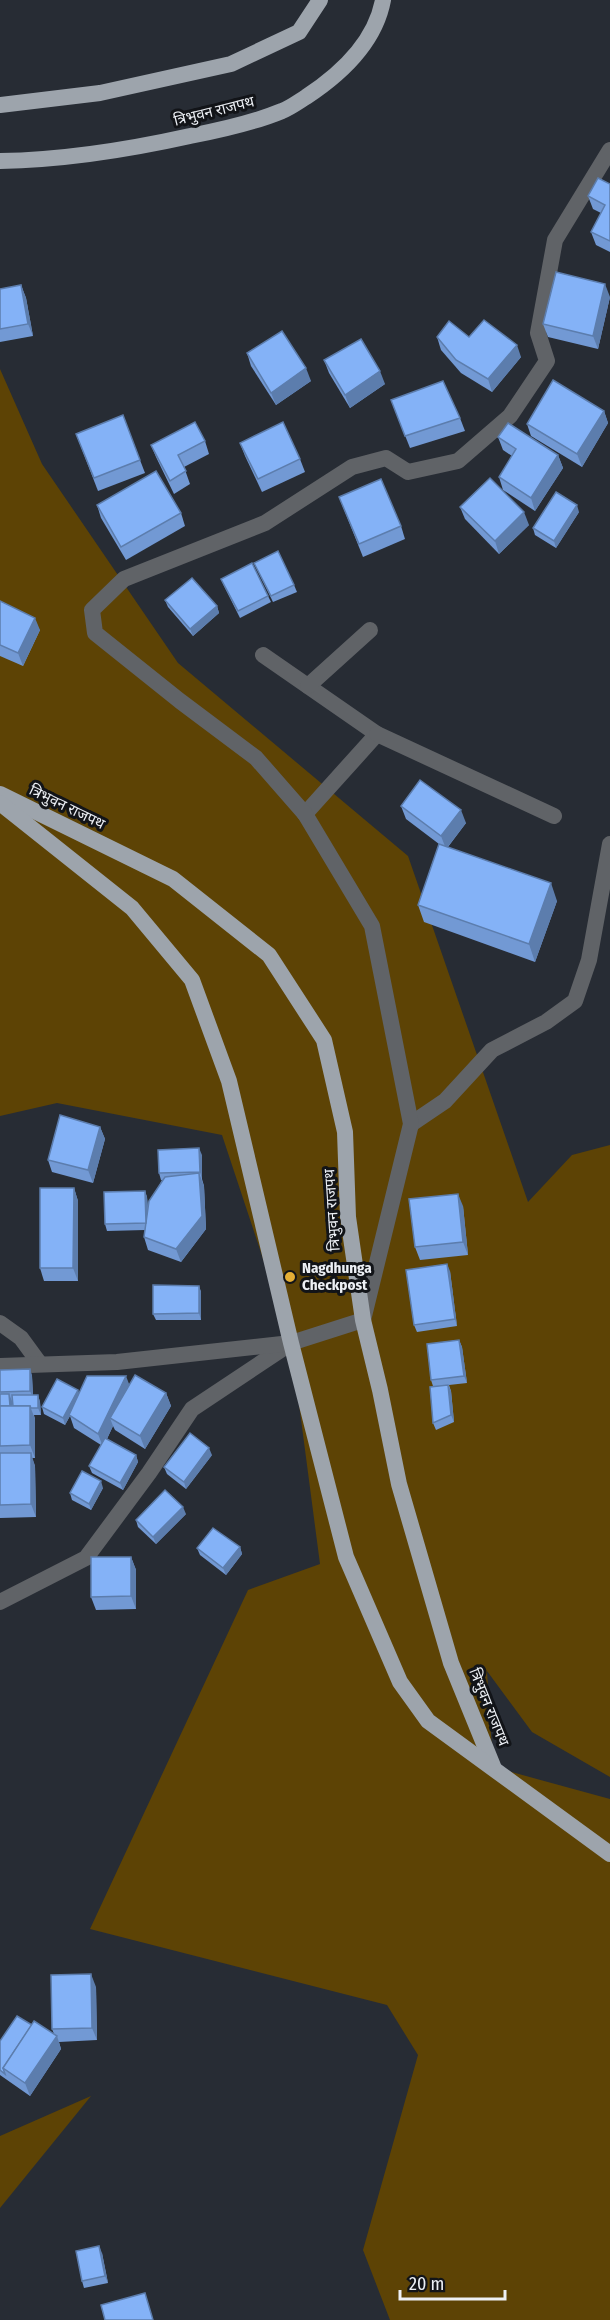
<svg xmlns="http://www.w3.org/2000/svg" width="610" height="2320" font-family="'Fira Sans Condensed','Noto Sans Devanagari',sans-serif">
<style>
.green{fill:#5d4305}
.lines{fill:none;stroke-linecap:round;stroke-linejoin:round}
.service{stroke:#606367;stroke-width:16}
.minor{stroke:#606367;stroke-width:16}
.tertiary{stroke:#606367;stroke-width:16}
.trunk{stroke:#9da4ac;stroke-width:16}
.wall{fill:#7299d4}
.shaded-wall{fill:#5c7dad}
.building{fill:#84b2f7;stroke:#5c7dad;stroke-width:1.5}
.poi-dot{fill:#e4ae35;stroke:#121418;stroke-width:2}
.labels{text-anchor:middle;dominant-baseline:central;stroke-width:6;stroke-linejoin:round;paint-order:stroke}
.street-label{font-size:15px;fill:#edf0f5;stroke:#121418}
.poi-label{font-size:15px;font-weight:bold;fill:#edf0f5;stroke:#121418;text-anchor:start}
</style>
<rect width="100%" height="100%" fill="#272c34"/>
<g class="green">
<polygon points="0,369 42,464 178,663 408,856 528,1202 572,1155 610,1145 610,1777 532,1732 487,1671 493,1767 610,1799 610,2320 390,2320 363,2250 418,2055 387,2005 90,1929 248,1590 320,1564 291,1343 222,1135 57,1103 0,1116"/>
<polygon points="91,2096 0,2208 0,2136"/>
</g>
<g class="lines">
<polyline class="service" points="0,1323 21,1338 40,1364"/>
<g class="minor">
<polyline points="263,655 377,734 305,814"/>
<polyline points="308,686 370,630"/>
<polyline points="377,734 554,816"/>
<polyline points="411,1124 445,1101 492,1050 546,1022 575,1001 589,960 610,844"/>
<polyline points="0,1602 86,1558 149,1473 192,1409 291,1343 363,1320 411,1124 372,926 305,814 256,758 180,701 95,633 92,610 124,579 265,523 352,467 386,458 408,472 458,461 510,416 547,361 538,333 555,240 610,150"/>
</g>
<polyline class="tertiary" points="0,1366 117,1362 291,1343"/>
<g class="trunk">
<polyline points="0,105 100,93 231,64 299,32 320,0"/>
<path d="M0,161C64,160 127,150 190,136C221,130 253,123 282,111C290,108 298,102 306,97C341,74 375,43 383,0"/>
<polyline points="0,794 173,879 269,955 324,1040 345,1132 348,1217 363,1320 380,1390 399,1484 451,1663 493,1766"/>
<polyline points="0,803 132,908 192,980 229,1081 291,1343 346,1557 400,1682 428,1721 610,1854"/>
</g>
</g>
<g class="wall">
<polygon points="610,184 610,252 596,245 591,232 601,213 593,209 588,196"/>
<polygon points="21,285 26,298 33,336 0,342 0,289"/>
<polygon points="610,297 598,349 548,337 543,324"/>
<polygon points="437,337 469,337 521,357 492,392 461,373 441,350"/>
<polygon points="247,353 311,381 276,405 251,366"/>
<polygon points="324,360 385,384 350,408 329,373"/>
<polygon points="391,400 460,418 465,431 410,448"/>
<polygon points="604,411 608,423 582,467 531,436 527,424"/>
<polygon points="76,434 140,460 145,473 98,491"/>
<polygon points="498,437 558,455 563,468 535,511 503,490 499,477 512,456 503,450"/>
<polygon points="205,441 209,454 184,467 190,484 174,494 156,457 151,445"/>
<polygon points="240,443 300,459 305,472 262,492 245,456"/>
<polygon points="339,497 401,526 405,539 363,557"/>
<polygon points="97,505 181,513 185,526 126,560 101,518"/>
<polygon points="460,507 529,525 499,554 465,519"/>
<polygon points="579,512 556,548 535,535 533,528"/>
<polygon points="254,563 294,585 297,592 273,602"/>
<polygon points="221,579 268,596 271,602 240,618 224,586"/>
<polygon points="165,600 217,606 219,613 193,636 168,607"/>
<polygon points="0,601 40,630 23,666 0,656"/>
<polygon points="401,806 466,823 448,847 557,901 535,962 424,922 418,905 439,844 406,819"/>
<polygon points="100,1127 105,1139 93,1183 52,1172 48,1160"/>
<polygon points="202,1155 202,1179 204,1186 206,1229 181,1262 148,1250 144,1237 145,1230 107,1231 105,1224 145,1191 147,1197 148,1208 162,1180 161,1180 159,1173"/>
<polygon points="74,1188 78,1201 78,1281 44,1281 40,1268"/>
<polygon points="463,1206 468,1255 420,1260 415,1247"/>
<polygon points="450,1271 457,1326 417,1332 414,1325"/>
<polygon points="199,1286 201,1292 201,1320 156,1320 153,1314"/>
<polygon points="459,1340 462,1347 467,1383 449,1385 451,1391 454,1422 436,1430 433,1423 433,1386 431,1380"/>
<polygon points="30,1369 32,1376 33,1395 38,1395 40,1402 41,1415 34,1415 35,1419 35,1458 32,1458 35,1466 36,1517 0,1518 0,1370"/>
<polygon points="130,1385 166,1393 171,1406 145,1449 115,1430 113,1426 107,1439 136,1455 138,1462 123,1490 92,1473 89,1466 101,1445 74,1428 70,1416 65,1425 44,1414 42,1407 78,1390 79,1394"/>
<polygon points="212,1455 186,1489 167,1474 164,1467"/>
<polygon points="103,1488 91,1510 72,1500 70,1493"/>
<polygon points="186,1514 156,1544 138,1527 136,1520"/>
<polygon points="240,1547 242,1554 226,1575 200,1555 197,1548"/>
<polygon points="131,1557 136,1570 136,1609 96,1610 91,1597"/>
<polygon points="96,1987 97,2040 59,2042 61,2049 30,2096 0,2075 0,2041 32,2025 54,2034 52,2029"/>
<polygon points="102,2253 108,2283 84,2288 82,2281"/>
</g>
<g class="shaded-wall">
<polygon points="605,284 610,297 598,349 593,336"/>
<polygon points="21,285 26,298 33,336 28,324"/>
<polygon points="517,345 521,357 492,392 488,379"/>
<polygon points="306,368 311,381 276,405 271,393"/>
<polygon points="380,371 385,384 350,408 345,395"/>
<polygon points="604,411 608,423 582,467 577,454"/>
<polygon points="558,455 563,468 535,511 531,498"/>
<polygon points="577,505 579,512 556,548 554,541"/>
<polygon points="524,512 529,525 499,554 495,541"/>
<polygon points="217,606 219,613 193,636 190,629"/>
<polygon points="35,618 40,630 23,666 18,653"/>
<polygon points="461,810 466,823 446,849 441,836"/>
<polygon points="551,883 557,901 535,962 529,944"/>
<polygon points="100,1127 105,1139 93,1183 88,1170"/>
<polygon points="199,1148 202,1155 202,1179 200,1172"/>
<polygon points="199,1173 204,1186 206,1229 181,1262 176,1249"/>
<polygon points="74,1188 78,1201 78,1281 73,1268"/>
<polygon points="145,1191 147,1197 149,1230 146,1223"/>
<polygon points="458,1194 463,1206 468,1255 463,1242"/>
<polygon points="447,1264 450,1271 457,1326 455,1319"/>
<polygon points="199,1286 201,1292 201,1320 199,1313"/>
<polygon points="459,1340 462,1347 467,1383 464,1376"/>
<polygon points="30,1369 32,1376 33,1398 30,1391"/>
<polygon points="126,1376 131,1389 110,1418 113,1426 103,1447 98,1434"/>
<polygon points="448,1385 451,1391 454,1422 451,1415"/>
<polygon points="78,1390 80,1397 65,1425 63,1418"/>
<polygon points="166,1393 171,1406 145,1449 140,1436"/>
<polygon points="9,1394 12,1401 12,1414 10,1407"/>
<polygon points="38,1395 40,1402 41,1415 38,1408"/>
<polygon points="30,1406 35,1419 35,1458 30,1445"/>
<polygon points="209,1448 212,1455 186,1489 184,1482"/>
<polygon points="31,1453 35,1466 36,1517 31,1504"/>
<polygon points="136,1455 138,1462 123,1490 120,1483"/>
<polygon points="101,1481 103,1488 91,1510 89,1504"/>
<polygon points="183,1507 186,1514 156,1544 153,1537"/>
<polygon points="240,1547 242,1554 226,1575 223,1568"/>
<polygon points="131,1557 136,1570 136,1609 131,1596"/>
<polygon points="91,1974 96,1987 97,2040 92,2028"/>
<polygon points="57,2036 61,2049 30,2096 25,2083"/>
<polygon points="99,2246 102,2253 108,2283 105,2276"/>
</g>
<g class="building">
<polygon points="598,178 610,184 610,241 591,232 605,205 588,196"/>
<polygon points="556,272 605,284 593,336 543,324"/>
<polygon points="21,285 28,324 0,329 0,289"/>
<polygon points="484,320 517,345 488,379 456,360 437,337 449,321 469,337"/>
<polygon points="282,331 306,368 271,393 247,353"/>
<polygon points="361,339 380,371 345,395 324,360"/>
<polygon points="553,380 604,411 577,454 527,424"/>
<polygon points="443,381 460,418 405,436 391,400"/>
<polygon points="123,415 140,460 94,478 76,434"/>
<polygon points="195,422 205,441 178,455 186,471 170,481 151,445"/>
<polygon points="283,422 300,459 258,479 240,443"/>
<polygon points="508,423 558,455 531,498 499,477 516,449 498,437"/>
<polygon points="156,471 181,513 121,547 97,505"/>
<polygon points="490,478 524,512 495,541 460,507"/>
<polygon points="381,479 401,526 359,544 339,497"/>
<polygon points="556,492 577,505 554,541 533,528"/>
<polygon points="278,551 294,585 271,596 254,563"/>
<polygon points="252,563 268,596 238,611 221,579"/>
<polygon points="192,578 217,606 190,629 165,600"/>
<polygon points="0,601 35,618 18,653 0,645"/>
<polygon points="420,780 461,810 441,836 401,806"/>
<polygon points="439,844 551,883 529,944 418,905"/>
<polygon points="60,1115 100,1127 88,1170 48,1160"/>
<polygon points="199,1148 200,1172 159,1173 158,1150"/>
<polygon points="199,1173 202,1216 176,1249 144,1237 149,1201 165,1177"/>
<polygon points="40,1188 74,1188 73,1268 40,1268"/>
<polygon points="145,1191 146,1223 105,1224 104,1192"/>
<polygon points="458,1194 463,1242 415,1247 409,1199"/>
<polygon points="447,1264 455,1319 414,1325 406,1270"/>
<polygon points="153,1285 199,1286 199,1313 153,1314"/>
<polygon points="459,1340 464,1376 431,1380 427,1344"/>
<polygon points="30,1369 30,1391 0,1392 0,1370"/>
<polygon points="135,1375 166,1393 140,1436 110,1418"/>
<polygon points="87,1376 126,1376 98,1434 69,1415"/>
<polygon points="57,1379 78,1390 63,1418 42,1407"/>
<polygon points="448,1385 451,1415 433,1423 430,1387"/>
<polygon points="0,1394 9,1394 10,1406 0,1406"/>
<polygon points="12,1395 38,1395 38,1408 31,1408 30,1406 13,1406"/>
<polygon points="0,1406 30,1406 30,1445 0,1446"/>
<polygon points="190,1433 209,1448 184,1482 164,1467"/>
<polygon points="105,1438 136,1455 120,1483 89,1466"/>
<polygon points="0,1453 31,1453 31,1504 0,1505"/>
<polygon points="82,1471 101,1481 89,1504 70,1493"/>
<polygon points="165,1490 183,1507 153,1537 136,1520"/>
<polygon points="213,1528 240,1547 223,1568 197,1548"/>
<polygon points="91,1557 131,1557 131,1596 91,1597"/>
<polygon points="91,1974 92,2028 52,2029 51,1975"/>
<polygon points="17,2016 32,2025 3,2068 5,2074 0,2070 0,2041"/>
<polygon points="34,2021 57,2036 25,2083 3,2068"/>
<polygon points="99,2246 105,2276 82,2281 76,2251"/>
<polygon points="145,2293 153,2320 105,2320 101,2305"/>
</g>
<circle class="poi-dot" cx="290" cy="1277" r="6"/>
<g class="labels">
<g class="street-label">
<text transform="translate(214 111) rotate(-14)">त्रिभुवन राजपथ</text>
<text transform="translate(67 807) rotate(26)">त्रिभुवन राजपथ</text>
<text transform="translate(332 1210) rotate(-94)">त्रिभुवन राजपथ</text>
<text transform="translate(489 1707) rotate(68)">त्रिभुवन राजपथ</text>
</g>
<g class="poi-label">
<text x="302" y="1268">Nagdhunga<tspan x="302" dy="17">Checkpost</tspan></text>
</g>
</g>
<path d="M400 2290v9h105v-9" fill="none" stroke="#edf0f5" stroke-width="3"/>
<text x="409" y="2290" font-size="18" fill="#edf0f5" stroke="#121418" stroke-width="4.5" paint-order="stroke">20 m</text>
</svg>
